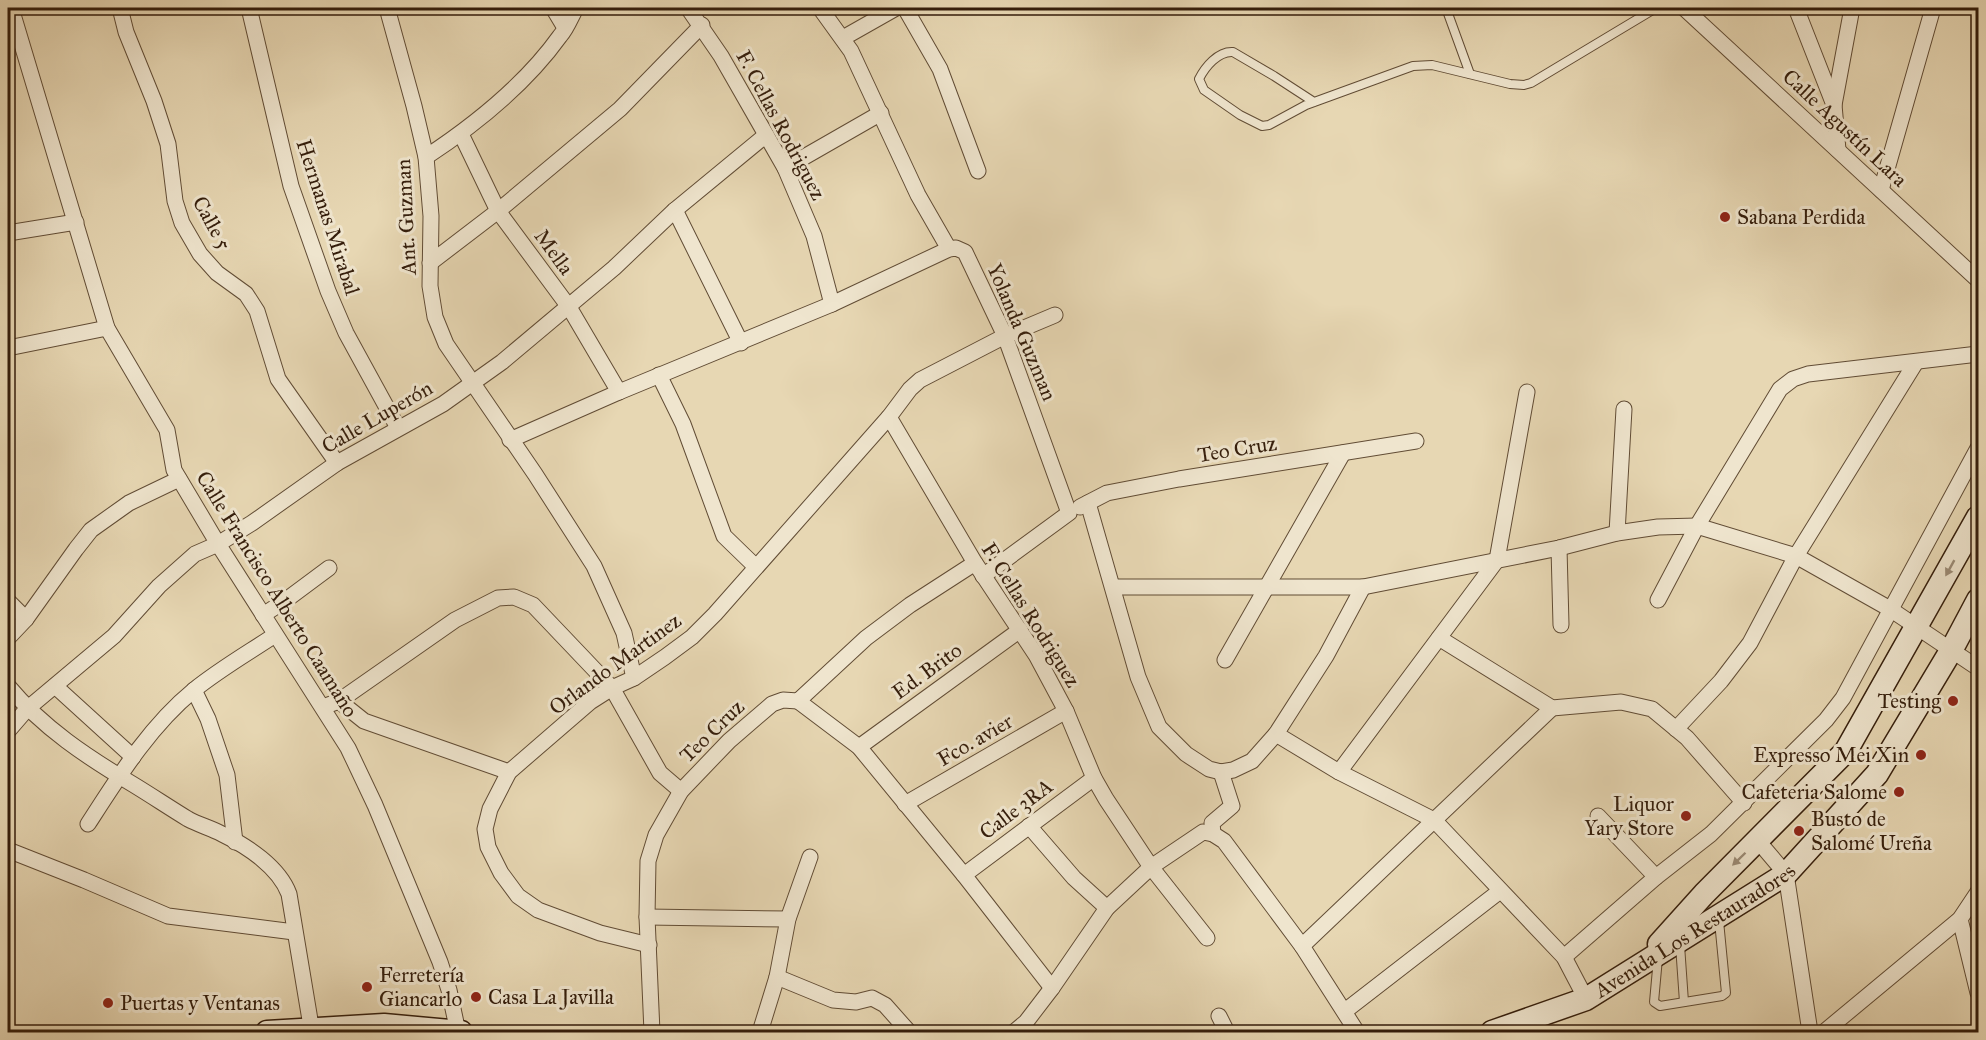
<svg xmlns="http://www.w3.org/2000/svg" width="1986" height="1040" font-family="'IM FELL Great Primer',serif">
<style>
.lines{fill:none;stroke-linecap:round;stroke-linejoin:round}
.lane-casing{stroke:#614c35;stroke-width:10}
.street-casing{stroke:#614c35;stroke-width:17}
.secondary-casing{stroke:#341d0b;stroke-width:25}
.lane{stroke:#efe5ce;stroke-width:8}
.street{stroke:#efe5ce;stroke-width:15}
.secondary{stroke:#efe5ce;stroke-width:22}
.oneway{fill:#9b8b76}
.poi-dot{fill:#8f2418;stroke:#efe5ce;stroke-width:2}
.labels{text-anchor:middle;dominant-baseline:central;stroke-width:6;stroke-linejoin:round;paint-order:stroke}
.street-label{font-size:21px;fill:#341d0b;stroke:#efe5ce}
.poi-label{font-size:21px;fill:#341d0b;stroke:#efe5ce;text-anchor:start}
</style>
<rect width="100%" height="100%" fill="#e7d7b3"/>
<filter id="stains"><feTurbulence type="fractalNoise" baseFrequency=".00333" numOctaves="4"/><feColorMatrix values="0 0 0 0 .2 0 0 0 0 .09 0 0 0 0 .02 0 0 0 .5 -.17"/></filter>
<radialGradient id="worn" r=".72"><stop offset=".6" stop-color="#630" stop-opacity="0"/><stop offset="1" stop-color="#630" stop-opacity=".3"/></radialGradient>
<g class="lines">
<g class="lane-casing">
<g id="lane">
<polyline points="1446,8 1470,74"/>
<path d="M1314,102L1274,76L1233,52C1218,51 1205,67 1199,79L1204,90L1240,115L1262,126L1269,125L1306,105L1413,66L1432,65L1510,84L1524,85L1531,83L1656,8"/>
<polyline points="1680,945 1684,1002"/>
<polyline points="1658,958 1654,1002 1660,1006 1722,996 1726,993 1719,921"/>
</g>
</g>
<g class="street-casing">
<g id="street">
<polyline points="11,8 107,328 167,430 174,470 218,544 348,748 375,805 440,962 449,990 458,1032"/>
<polyline points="120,8 126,32 154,101 168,144 175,201 182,223 200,254 217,273 246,294 257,311 278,379 337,463"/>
<polyline points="249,8 291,186 328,291 346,333 398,428"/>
<polyline points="387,8 414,106 426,157 431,216 430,286 435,317 446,344 535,474 594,566 624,633 634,678"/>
<polyline points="553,8 565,28"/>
<polyline points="688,8 721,56 785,168 814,236 832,304"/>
<polyline points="820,8 851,51 918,195 949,249"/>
<polyline points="905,8 940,69 978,171"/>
<polyline points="1684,8 1978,280"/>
<polyline points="1796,8 1834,105"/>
<polyline points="843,38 896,8"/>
<polyline points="461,134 498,211 569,307 619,392"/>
<polyline points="1838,150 1834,105 1852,8"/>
<path d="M426,157C476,124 525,85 560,36C567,28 571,17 576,8"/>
<polyline points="785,168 881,113"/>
<polyline points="1881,190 1933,8"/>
<polyline points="675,210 741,343"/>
<polyline points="8,233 76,222"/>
<polyline points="430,263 498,211 620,109 702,25"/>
<polyline points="8,348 107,328"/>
<polyline points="659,375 683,424 724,536 756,567"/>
<polyline points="889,417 975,563 1036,655 1066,711 1094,778 1106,799 1151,867 1207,938"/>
<polyline points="510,440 619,392 832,304 949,249 956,248 965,252 1005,336 1069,513 983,576"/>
<polyline points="1088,503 1138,677 1159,727 1186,754 1209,769 1221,772 1233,770 1252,761 1276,734 1326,656 1363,587"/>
<polyline points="1080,507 1107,493 1179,479 1416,441"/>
<polyline points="1617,533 1624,409"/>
<polyline points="1559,548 1561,625"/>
<polyline points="1113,587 1363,587 1559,548 1617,533 1658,527 1697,526 1796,556 1890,609 1978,668"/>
<polyline points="1658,600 1697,526 1780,389 1793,379 1808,374 1978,354"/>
<polyline points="8,601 26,619"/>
<polyline points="263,615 286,600 329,568"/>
<polyline points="8,638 26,619 76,549 91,530 129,503 179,479"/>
<polyline points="1439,638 1552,708 1621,702 1652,709 1687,738 1744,803"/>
<polyline points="1225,660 1343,453"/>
<path d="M8,686C43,728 87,757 134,785C152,796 170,808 188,819C199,825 211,828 222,834C247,846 279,867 289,894L312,1032"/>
<polyline points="55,686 133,757"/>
<polyline points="194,690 208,719 227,775 235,842"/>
<polyline points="339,701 364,721 509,772"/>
<polyline points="798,701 859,747 964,875 1052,988"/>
<polyline points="323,707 339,701 455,620 498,598 514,597 533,605 612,688 660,773 681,791"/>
<polyline points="1676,729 1721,681 1750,643 1796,556 1916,362"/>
<polyline points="8,731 27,709 114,636 159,586 195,554 218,544 252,523 337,463 443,404 502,362 614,268 675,210 766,135"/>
<polyline points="1276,734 1339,772 1434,820 1564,957 1586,999"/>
<polyline points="859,747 1020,630"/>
<polyline points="1339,772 1497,560 1527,392"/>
<polyline points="905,804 1066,711"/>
<polyline points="1598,816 1656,877"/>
<path d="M88,824C119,776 150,726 194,690C220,669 248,653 275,635"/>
<polyline points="1029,826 1074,878 1107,908"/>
<polyline points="1213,834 1212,823 1232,806 1221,772"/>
<polyline points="1758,841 1786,874 1810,1032"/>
<polyline points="8,850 84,880 168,916 294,932"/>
<polyline points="964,875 1094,778"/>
<polyline points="647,917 788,919"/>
<polyline points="1960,919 1978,993"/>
<polyline points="649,945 600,933 538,910 518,896 501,873 488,847 485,829 490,809 509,772 590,702 612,688 634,678 665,657 692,637 715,614 889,417 910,389 920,380 1005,336 1055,315"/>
<polyline points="1302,946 1552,708"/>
<polyline points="1564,957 1656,877 1711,834 1826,720 1843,698 1978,448"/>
<polyline points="777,977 833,1000 856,1002 872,998 885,1005 909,1032"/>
<polyline points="1345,1011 1500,891"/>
<polyline points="1219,1016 1227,1032"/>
<polyline points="652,1032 647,917 648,861 656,835 681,791 729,741 772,704 783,700 798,701 866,638 910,605 975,563"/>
<polyline points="760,1032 777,977 788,919 810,857"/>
<polyline points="1014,1032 1026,1022 1052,988 1107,908 1151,867 1203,832 1213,834 1224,841 1302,946 1357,1032"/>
<polyline points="1824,1032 1960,919 1978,892"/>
</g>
</g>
<g class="secondary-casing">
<g id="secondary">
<polyline points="1659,944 1704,894 1846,751 1978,517"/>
<polyline points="267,1032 384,1025 461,1032"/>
<path id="s1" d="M1492,1032L1586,999L1786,874L1877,774L1952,649L1978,600"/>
</g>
</g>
<use href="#lane" class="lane"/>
<use href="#street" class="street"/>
<use href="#secondary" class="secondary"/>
</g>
<defs><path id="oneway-solid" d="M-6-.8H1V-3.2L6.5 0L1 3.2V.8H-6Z" transform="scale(1.5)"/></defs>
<g class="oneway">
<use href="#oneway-solid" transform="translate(1950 568) rotate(119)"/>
<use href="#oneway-solid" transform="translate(1739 859) rotate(136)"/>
</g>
<g class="poi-dot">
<circle cx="1725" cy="217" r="6"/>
<circle cx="1953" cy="701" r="6"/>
<circle cx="1921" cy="755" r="6"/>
<circle cx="1899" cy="792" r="6"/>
<circle cx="1686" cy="816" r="6"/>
<circle cx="1799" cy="831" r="6"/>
<circle cx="367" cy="987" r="6"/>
<circle cx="476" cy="997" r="6"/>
<circle cx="108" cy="1003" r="6"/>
</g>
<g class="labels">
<g class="street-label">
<text transform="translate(781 125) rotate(62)">F. Cellas Rodriguez</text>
<text transform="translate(1845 128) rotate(43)">Calle Agustín Lara</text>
<text transform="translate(328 217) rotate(72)">Hermanas Mirabal</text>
<text transform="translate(406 217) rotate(-93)">Ant. Guzman</text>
<text transform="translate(212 223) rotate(61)">Calle 5</text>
<text transform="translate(554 252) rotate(54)">Mella</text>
<text transform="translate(1022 332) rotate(67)">Yolanda Guzman</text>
<text transform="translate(377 417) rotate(-30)">Calle Luperón</text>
<text transform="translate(1237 449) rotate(-9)">Teo Cruz</text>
<text transform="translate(277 594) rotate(58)">Calle Francisco Alberto Caamaño</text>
<text transform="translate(1031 615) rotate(58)">F. Cellas Rodriguez</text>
<text transform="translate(615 664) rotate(-36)">Orlando Martinez</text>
<text transform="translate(927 671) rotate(-36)">Ed. Brito</text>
<text transform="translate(712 731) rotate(-44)">Teo Cruz</text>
<text transform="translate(975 740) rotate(-30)">Fco. avier</text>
<text transform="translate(1016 809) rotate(-37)">Calle 3RA</text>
<text stroke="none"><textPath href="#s1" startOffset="228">Avenida Los Restauradores</textPath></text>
</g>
<g class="poi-label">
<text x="1737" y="217">Sabana Perdida</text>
<text x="1941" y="701" text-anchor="end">Testing</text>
<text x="1909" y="755" text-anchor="end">Expresso Mei Xin</text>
<text x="1887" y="792" text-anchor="end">Cafeteria Salome</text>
<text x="1674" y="804" text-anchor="end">Liquor<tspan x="1674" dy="24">Yary Store</tspan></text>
<text x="1811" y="819">Busto de<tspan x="1811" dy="24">Salomé Ureña</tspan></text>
<text x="379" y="975">Ferretería<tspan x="379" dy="24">Giancarlo</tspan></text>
<text x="488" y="997">Casa La Javilla</text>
<text x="120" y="1003">Puertas y Ventanas</text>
</g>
</g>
<rect width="1986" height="1040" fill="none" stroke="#e7d7b3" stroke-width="30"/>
<rect x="9" y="9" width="1968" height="1022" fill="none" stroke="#341d0b" stroke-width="3"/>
<rect x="15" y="15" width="1956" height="1010" fill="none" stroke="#341d0b" stroke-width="1.5"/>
<rect width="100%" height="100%" filter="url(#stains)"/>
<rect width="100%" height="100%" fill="url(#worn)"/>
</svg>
